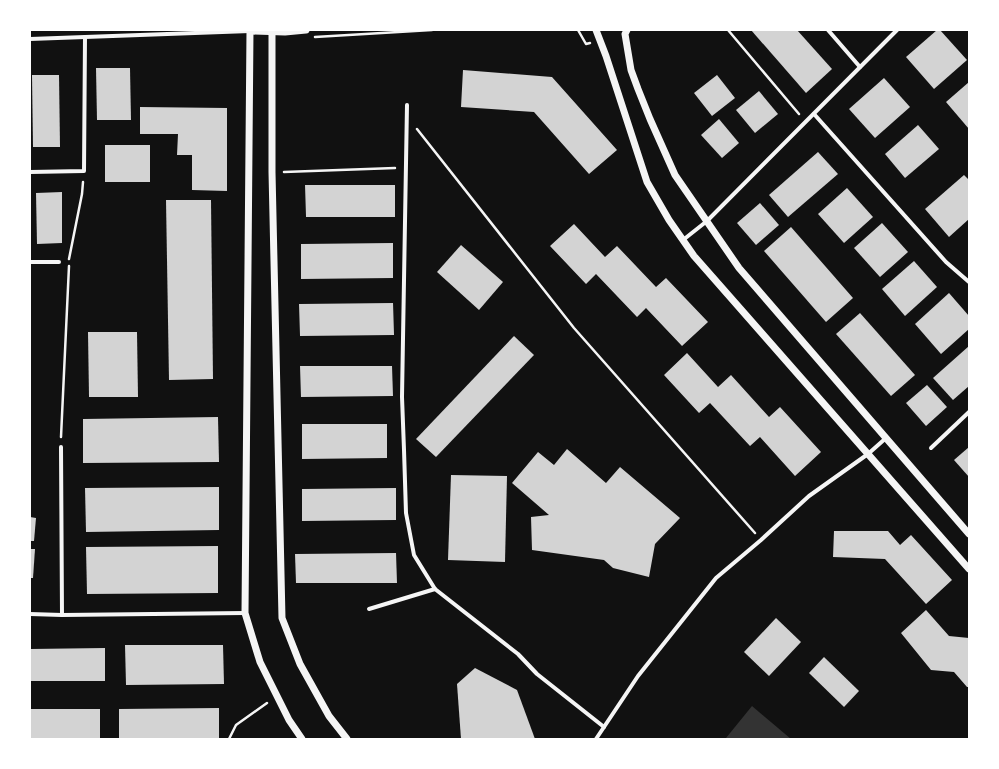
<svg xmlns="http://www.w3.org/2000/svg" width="999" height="769" font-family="'Noto Serif',serif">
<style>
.water{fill:#333}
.building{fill:#d3d3d3}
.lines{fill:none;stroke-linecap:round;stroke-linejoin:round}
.path{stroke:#f5f5f5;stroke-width:2.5}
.minor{stroke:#f5f5f5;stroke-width:4}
.tertiary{stroke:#f5f5f5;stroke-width:7}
</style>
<rect width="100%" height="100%" fill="#111"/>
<polygon class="water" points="752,706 791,739 728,739 726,738"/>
<g class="building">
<polygon points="751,30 797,30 832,69 806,93"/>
<polygon points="937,30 940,30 967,60 934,89 906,57"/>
<polygon points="96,68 130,68 131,120 97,120"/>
<polygon points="463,70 552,77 617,150 589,174 534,112 461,107"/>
<polygon points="32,75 59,75 60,147 33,147"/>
<polygon points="717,75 735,98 712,116 694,93"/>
<polygon points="884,78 910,107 875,138 849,109"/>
<polygon points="969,82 969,129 946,102"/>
<polygon points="759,91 778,114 755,133 736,110"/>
<polygon points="140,107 227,108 227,191 192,190 192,155 177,155 178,134 140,134"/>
<polygon points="719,119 739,143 722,158 701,135"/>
<polygon points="918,125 939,149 905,178 885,154"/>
<rect x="105" y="145" width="45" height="37"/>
<polygon points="818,152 838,174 788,217 769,195"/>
<polygon points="964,175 969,180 969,219 949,237 925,209"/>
<polygon points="305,185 395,185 395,217 306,217"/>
<polygon points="847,188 873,217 844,243 818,214"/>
<polygon points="62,192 62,243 37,244 36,193"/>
<polygon points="166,200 211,200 213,379 169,380"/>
<polygon points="760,203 779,225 756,245 737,223"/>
<polygon points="882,223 908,252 880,277 854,248"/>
<polygon points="574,224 605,257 617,246 656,287 666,278 708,322 682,346 646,308 637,317 596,274 586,284 550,246"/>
<polygon points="791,227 853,298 826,322 764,251"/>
<polygon points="393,243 393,278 301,279 301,244"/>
<polygon points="461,245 503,282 479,310 437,272"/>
<polygon points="914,261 937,287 905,316 882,289"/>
<polygon points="949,293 969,316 969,329 941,354 915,324"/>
<polygon points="393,303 394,335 300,336 299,304"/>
<polygon points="860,313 915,375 891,396 836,334"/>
<polygon points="88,332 137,332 138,397 89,397"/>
<polygon points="514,336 534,355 436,457 416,439"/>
<polygon points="969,346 969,386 953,400 933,378"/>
<polygon points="687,353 718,387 731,375 769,417 780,407 821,452 795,476 760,437 750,446 710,403 699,413 664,375"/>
<polygon points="300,366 392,366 393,396 301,397"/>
<polygon points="927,385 947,407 926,426 906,403"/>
<polygon points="218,417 219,462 83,463 83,419"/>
<polygon points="302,424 387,424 387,458 302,459"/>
<polygon points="969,447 969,477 954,460"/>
<polygon points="567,449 606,483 620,467 680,518 655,544 649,577 613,568 604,560 532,550 531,517 549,515 512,483 538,452 554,465"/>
<polygon points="451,475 507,476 505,562 448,560"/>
<polygon points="219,487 219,530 86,532 85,488"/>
<polygon points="396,488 396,520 302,521 302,489"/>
<polygon points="30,517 36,518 34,541 30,541"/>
<polygon points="834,531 888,531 900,545 911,535 952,580 926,604 885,559 833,557"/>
<polygon points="218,546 218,593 87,594 86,547"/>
<polygon points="30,549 35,549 33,578 30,578"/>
<polygon points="396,553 397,583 296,583 295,554"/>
<polygon points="926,610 949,636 969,638 969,687 967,687 954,672 931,670 901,633"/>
<polygon points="776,618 801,642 769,676 744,652"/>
<polygon points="125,645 223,645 224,684 126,685"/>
<polygon points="105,648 105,681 30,681 30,649"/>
<polygon points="824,657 859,691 844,707 809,673"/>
<polygon points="475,668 517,690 535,739 461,739 457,684"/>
<polygon points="219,708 219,739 119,739 119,709"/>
<rect x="30" y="709" width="70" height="30"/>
</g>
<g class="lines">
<g class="path">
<polyline points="578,30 586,44 590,43"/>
<polyline points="728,30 799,114"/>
<polyline points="315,37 432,30"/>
<polyline points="417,129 574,328 755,533"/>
<polyline points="284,172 395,168"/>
<polyline points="69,259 82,194 83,182"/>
<polyline points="61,437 69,266"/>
<polyline points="229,739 236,725 267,703"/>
</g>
<g class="minor">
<polyline points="828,30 860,67"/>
<polyline points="30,39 250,31"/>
<polyline points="407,105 402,397 404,450 406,513 414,555 435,589 518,654 537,674 604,727"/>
<polyline points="814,114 946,262 969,282"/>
<polyline points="30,172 84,171 85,37"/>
<polyline points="683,240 707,221 897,30"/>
<polyline points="30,262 59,262"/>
<polyline points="61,447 62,615"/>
<polyline points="931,448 969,412"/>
<polyline points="369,609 435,589"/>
<polyline points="30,614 62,615 245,613"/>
<polyline points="596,739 638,676 716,578 761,540 809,496 868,454 886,438"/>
</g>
<g class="tertiary">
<polyline points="250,30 245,613 260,662 289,720 302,739"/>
<polyline points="272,30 272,172 282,618 300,664 329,716 347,739"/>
<polyline points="596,30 606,56 647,182 669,220 694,256 969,569"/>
<polyline points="627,30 625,34 631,70 638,89 650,119 675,175 739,268 969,534"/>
<polyline points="250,31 285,32 306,30"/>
</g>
</g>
<rect width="999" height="769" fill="none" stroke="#ffffff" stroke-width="62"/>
</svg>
